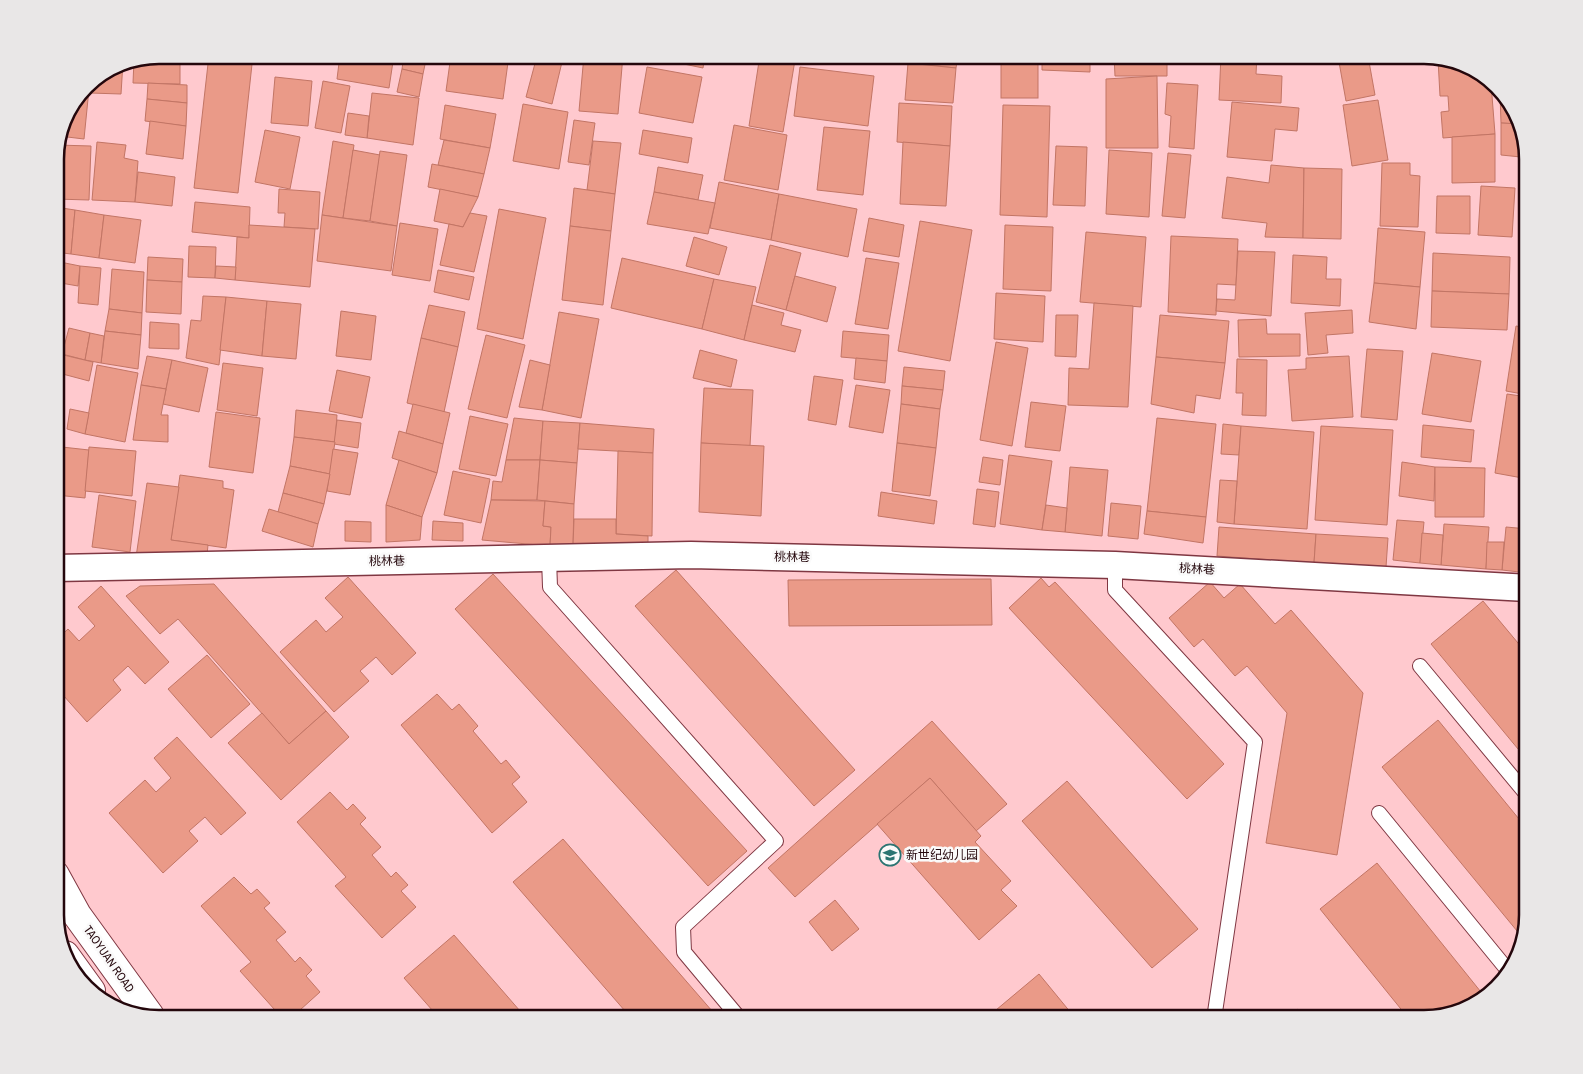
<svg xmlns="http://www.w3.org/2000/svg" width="1583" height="1074" font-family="'Archivo Narrow','Noto Sans SC',sans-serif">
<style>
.building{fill:#ea9a88;stroke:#c27565}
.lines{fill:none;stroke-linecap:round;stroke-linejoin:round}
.service-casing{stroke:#7f3742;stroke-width:16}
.minor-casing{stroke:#7f3742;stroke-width:29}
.secondary-casing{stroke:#7f3742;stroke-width:30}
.service{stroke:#fff;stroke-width:14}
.minor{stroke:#fff;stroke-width:26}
.secondary{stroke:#fff;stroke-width:28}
.labels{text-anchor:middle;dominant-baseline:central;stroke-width:5;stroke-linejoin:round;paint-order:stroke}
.street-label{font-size:12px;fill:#24070c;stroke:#fafafa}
.poi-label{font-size:12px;fill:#24070c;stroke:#fafafa;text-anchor:start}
.rim{fill:none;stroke:#24070c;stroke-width:2.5}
</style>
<rect width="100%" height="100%" fill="#ffc9ce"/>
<g class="building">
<polygon points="209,55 253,55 238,193 194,188"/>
<polygon points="267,55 295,55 294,59"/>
<polygon points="340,55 394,55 389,88 337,79"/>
<polygon points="404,55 427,55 423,74 402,69"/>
<polygon points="451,55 509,55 503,99 446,91"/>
<polygon points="584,55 623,55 618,114 579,111"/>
<polygon points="650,55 705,55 703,68 650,57"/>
<polygon points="760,55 795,60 783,132 749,126"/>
<polygon points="909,55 958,55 956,68 908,63"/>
<rect x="1001" y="55" width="37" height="43"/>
<polygon points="1042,55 1090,55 1090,72 1042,70"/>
<polygon points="1114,55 1167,55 1167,76 1115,76"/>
<polygon points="1221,55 1257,55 1256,74 1282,76 1281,103 1219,100"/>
<polygon points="155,56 180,57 180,84 133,83 134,60"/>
<polygon points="537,56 562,62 552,104 526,97"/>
<polygon points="1368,56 1375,95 1346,101 1339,62"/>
<polygon points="1438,59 1482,73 1491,83 1495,134 1443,138 1441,112 1449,111 1448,96 1440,96"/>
<polygon points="123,62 121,94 90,93 91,81 119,63"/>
<polygon points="908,63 956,68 953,103 905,100"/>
<polygon points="647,67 702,77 693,123 639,113"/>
<polygon points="800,67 874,76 868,126 794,116"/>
<polygon points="402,69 423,74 419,97 397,92"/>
<polygon points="1157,76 1158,148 1106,148 1106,79"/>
<polygon points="275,77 312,81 308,126 271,123"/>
<polygon points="323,81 350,86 341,133 315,128"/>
<polygon points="148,83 187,85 187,103 147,99"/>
<polygon points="1167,83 1198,85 1194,149 1169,147 1171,116 1165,114"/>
<polygon points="84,88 89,89 84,139 59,136 66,113"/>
<polygon points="372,93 419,98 413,145 367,138"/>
<polygon points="1500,94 1517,112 1520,124 1501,123"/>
<polygon points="147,99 187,103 186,126 145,121"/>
<polygon points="1378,100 1388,160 1352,166 1343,105"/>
<polygon points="1232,102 1299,108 1297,131 1275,129 1272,161 1227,157"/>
<polygon points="899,103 952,106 950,146 897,142"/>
<polygon points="523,104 568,112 559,169 513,161"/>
<polygon points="445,105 496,114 490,148 440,139"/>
<polygon points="1003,105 1050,106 1047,217 1000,215"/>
<polygon points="348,113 369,116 367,138 345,135"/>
<polygon points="574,120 595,123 589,165 568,162"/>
<polygon points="150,121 186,126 183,159 146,154"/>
<polygon points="1501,123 1520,124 1522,132 1521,157 1501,155"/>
<polygon points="734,125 787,135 778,190 724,180"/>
<polygon points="824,127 870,131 863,195 817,190"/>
<polygon points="265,130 300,137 290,189 255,182"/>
<polygon points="643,130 692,138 688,163 639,154"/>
<polygon points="1495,134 1495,182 1452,183 1452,137"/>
<polygon points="444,140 490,148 484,174 438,165"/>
<polygon points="333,141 354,145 343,218 322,215"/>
<polygon points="593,141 621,143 615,194 587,190"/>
<polygon points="97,142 126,145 124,158 138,161 135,202 92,200"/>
<polygon points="903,142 950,146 946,206 900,204"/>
<polygon points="57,145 91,146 89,200 55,199 55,152"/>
<polygon points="1056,146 1087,147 1085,206 1053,205"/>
<polygon points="353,150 380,155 370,221 343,218"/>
<polygon points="1109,150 1152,153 1149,217 1106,214"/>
<polygon points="380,151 407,155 397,226 370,221"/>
<polygon points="1168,153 1191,155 1185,218 1162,216"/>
<polygon points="1382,163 1410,163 1410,175 1420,176 1418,227 1380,226"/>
<polygon points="432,164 484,174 478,197 428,187"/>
<polygon points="1271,165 1304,168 1303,238 1265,237 1267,223 1222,218 1227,177 1269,183"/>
<polygon points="658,167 703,175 698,200 654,192"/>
<polygon points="1304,168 1342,169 1341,239 1303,238"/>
<polygon points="138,172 175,177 172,206 135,202"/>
<polygon points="719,182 779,194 771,240 710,228"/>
<polygon points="1481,186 1515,188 1512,237 1478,235"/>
<polygon points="574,188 615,194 611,231 570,226"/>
<polygon points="279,189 320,192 318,229 284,227 285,213 278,213"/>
<polygon points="440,189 478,197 463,227 434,221"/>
<polygon points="654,192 715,203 708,234 647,224"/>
<polygon points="779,194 857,209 848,257 771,240"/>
<polygon points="1437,196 1470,196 1470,234 1436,233"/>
<polygon points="195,202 250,207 249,238 192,232"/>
<polygon points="55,207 75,210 71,254 55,252"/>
<polygon points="499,209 546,218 523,339 477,329"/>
<polygon points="75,210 104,215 99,258 71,254"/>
<polygon points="470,213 487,216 474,272 440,265 449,224 463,227"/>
<polygon points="104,215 141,220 135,263 99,258"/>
<polygon points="322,215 397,226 391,271 317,261"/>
<polygon points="869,218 904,225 899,257 863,251"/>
<polygon points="920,221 972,230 950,361 898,351"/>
<polygon points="400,223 438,229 430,281 392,275"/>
<polygon points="249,225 315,229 310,287 235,280 237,237 249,238"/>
<polygon points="1005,225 1053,227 1051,291 1003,289"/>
<polygon points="570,226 611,231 603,305 562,300"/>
<polygon points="1378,228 1425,232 1420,287 1374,283"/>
<polygon points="1086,232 1146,237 1141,307 1080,302"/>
<polygon points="1171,236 1238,239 1236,285 1217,284 1216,315 1168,312"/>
<polygon points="694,237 727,247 719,275 686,266"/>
<polygon points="770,245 801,253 786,310 756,302"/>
<polygon points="189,246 216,247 215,278 188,277"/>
<polygon points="1238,251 1275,252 1271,316 1216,311 1217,299 1235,300"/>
<polygon points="1433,253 1510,257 1509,294 1432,291"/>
<polygon points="1293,255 1327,257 1326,279 1341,279 1340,306 1291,303"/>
<polygon points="148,257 183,259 182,282 147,280"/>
<polygon points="622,258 714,279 702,329 611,308"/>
<polygon points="866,258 899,263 888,329 855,324"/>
<polygon points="55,261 80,266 78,286 55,282"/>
<polygon points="80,266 101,268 98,305 78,303"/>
<polygon points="216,266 236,267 235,280 215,278"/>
<polygon points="112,269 144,272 142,313 109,309"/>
<polygon points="438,270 474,277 469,300 434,292"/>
<polygon points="795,276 836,287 827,322 786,310"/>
<polygon points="714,279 756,287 744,340 702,329"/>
<polygon points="147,280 182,282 181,314 146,312"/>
<polygon points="1374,283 1420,287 1416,329 1369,322"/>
<polygon points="1432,291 1509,294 1507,330 1431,327"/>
<polygon points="996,293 1045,296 1043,342 994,339"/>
<polygon points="203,296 226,297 219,365 186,358 191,320 201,321"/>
<polygon points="226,297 267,301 262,356 220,350"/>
<polygon points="267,301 301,304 296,359 262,356"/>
<polygon points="1094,303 1133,306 1128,407 1068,405 1069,368 1089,369"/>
<polygon points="429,305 465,312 458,347 421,338"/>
<polygon points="752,305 784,313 781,325 801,330 795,352 744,340"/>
<polygon points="109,309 142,313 141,335 105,331"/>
<polygon points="1352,310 1353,333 1326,335 1328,353 1308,355 1305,313"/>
<polygon points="341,311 376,316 371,360 336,356"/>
<polygon points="559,312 599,319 581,418 542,410"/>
<polygon points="1056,315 1078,315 1076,357 1055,356"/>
<polygon points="1160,315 1229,321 1225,363 1156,357"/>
<polygon points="1266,319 1267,334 1300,334 1300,356 1239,357 1238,320"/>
<polygon points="150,322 179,324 179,349 149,348"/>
<polygon points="1516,326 1528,328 1528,395 1506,391"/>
<polygon points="69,328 90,333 85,360 62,354"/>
<polygon points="105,331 141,335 138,369 101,363"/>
<polygon points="843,331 889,335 887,361 841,357"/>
<polygon points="90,333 104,336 101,363 85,360"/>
<polygon points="486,335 525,345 507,418 468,409"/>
<polygon points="421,338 458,347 444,412 407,403"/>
<polygon points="996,342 1028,348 1012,446 980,440"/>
<polygon points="1367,349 1403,351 1397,420 1361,417"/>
<polygon points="700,350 737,360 731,387 693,378"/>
<polygon points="55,353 93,362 89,381 55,372"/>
<polygon points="1432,353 1481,361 1471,422 1422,414"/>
<polygon points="147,356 172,360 166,389 141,385"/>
<polygon points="1349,356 1353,417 1292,421 1288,370 1306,369 1306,358"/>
<polygon points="1156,357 1225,363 1220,399 1196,395 1194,413 1151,404"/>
<polygon points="856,358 887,361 885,383 854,379"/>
<polygon points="1237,359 1267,360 1266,416 1242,415 1243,393 1236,393"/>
<polygon points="172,360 208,368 199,412 163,404"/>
<polygon points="530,360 550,365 542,410 519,407"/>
<polygon points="223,363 263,368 257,416 217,410"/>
<polygon points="97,365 138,373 125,442 85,434"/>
<polygon points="904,367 945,371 943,390 902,386"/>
<polygon points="337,370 370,377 362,418 329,411"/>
<polygon points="814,376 843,380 836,425 808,420"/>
<polygon points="141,385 166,389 161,415 168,415 168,442 133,440"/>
<polygon points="856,385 890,390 883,433 849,427"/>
<polygon points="902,386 943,390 940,409 901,404"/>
<polygon points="704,388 753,390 750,446 701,443"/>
<polygon points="1507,394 1528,397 1528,479 1495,473"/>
<polygon points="1031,402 1066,406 1060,451 1025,447"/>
<polygon points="413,404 450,413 443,444 406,433"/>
<polygon points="901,404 940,409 936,448 897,443"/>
<polygon points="70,409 89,413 85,434 67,429"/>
<polygon points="296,410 337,415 335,442 294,437"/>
<polygon points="216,412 260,418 253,473 209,467"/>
<polygon points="470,416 508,424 496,476 459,469"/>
<polygon points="514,418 543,421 540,460 506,460"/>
<polygon points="1157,418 1216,424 1206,517 1147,511"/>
<polygon points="337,420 361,423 358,448 334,444"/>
<polygon points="543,421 580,423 577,463 540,460"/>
<polygon points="580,423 654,429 653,453 578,449"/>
<polygon points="1223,424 1241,426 1239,455 1221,454"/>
<polygon points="1423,425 1474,430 1471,462 1421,457"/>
<polygon points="1241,426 1314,432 1307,529 1234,524"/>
<polygon points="1321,426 1393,430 1387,525 1315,520"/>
<polygon points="399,431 443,444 437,473 392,458"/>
<polygon points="294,437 335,442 330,474 290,466"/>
<polygon points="701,443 764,446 761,516 699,512"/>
<polygon points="897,443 936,448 930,496 892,491"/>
<polygon points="62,447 89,450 85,498 56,495"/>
<polygon points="89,447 136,451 132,496 85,491"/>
<polygon points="333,449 358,453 350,495 327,491"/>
<polygon points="618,451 653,453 652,536 616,534"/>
<polygon points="1009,455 1052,461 1042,530 1000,524"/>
<polygon points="983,457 1003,460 1000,485 979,482"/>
<polygon points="399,460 437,473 422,517 386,505"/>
<polygon points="506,460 540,460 537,500 491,500 493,481 502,482"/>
<polygon points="540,460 577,463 574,504 537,500"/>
<polygon points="1402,462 1435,467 1434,501 1399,496"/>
<polygon points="290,466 330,474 324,504 283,493"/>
<polygon points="1070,467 1108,470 1102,536 1065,532"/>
<polygon points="1435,467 1485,468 1484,517 1435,517"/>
<polygon points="453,471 490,479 481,523 444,515"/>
<polygon points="180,475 223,481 223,488 234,490 226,548 171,540"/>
<polygon points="1220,480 1237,481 1234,524 1217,522"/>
<polygon points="147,483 179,487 171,540 208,545 207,555 136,557"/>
<polygon points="977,489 999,492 995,527 973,524"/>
<polygon points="881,492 937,501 934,524 878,516"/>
<polygon points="283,493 324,504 318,524 278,512"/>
<polygon points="99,495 136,501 130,552 92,547"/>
<polygon points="491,500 545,501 543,526 551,527 550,546 482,540"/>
<polygon points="545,501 574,504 573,546 550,546 551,527 543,526"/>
<polygon points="1111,503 1141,506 1138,539 1108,536"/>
<polygon points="386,505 422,517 420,540 386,542"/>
<polygon points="1046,505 1067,508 1065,532 1042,530"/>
<polygon points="269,509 318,524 313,547 262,531"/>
<polygon points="1147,511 1206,517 1203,543 1144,534"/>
<polygon points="574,519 616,519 616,534 648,536 648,545 573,546"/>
<polygon points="1397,520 1424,522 1420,563 1393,560"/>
<polygon points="345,521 371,522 371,542 345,541"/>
<polygon points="433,521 463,523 463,541 432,540"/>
<polygon points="1444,524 1489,527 1486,569 1441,565"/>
<polygon points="1219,527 1316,534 1314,563 1217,556"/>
<polygon points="1506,527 1528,529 1528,573 1502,570"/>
<polygon points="1422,533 1443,535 1441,565 1420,563"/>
<polygon points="1316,534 1388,538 1386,567 1314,563"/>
<polygon points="1487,542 1504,542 1502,570 1486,569"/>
<polygon points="676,570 855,770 814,806 635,606"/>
<polygon points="493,574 747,851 708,886 455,609"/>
<polygon points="348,577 416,653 392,675 376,657 360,671 369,681 334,712 280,652 316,620 326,632 343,617 325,598"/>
<polygon points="1041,578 1049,587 1055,582 1224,764 1187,799 1009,608"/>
<polygon points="991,579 992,625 789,626 788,580"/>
<polygon points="1210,582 1224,598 1240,584 1275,624 1291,610 1363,693 1337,855 1266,843 1287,713 1247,666 1235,676 1203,639 1194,647 1169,618"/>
<polygon points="214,584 326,711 289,744 178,619 160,634 126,596 140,586"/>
<polygon points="101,586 169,662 145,684 128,666 113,680 121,690 87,722 55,686 55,641 68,629 79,641 95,626 78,607"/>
<polygon points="1483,601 1528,655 1528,761 1431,644"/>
<polygon points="207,655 250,704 211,738 168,689"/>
<polygon points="437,694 452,710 459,704 478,726 473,731 501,764 506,760 520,777 512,784 527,802 492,833 401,725"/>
<polygon points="326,711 349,737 281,800 228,743 262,713 289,744"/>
<polygon points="1438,720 1528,830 1528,916 1522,937 1382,767"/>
<polygon points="932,721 1007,804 976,831 930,778 795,897 768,868"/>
<polygon points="177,737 246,813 221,835 205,817 189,831 198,841 163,873 109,813 145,780 156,792 171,778 154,758"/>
<polygon points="930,778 981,836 975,842 1011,881 1001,890 1017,906 979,940 877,824"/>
<polygon points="1067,781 1198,929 1152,968 1022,821"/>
<polygon points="330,792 347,810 353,804 366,818 360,824 381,847 372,855 391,877 396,872 408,885 401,891 416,907 382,938 335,886 346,877 297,822"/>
<polygon points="563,839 719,1019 632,1019 513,882"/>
<polygon points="1377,863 1485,997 1476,1005 1425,1019 1409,1019 1320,909"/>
<polygon points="234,877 251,894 257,889 270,903 264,908 286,932 276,940 295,962 300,957 312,970 306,976 320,992 290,1019 283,1019 240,971 251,962 201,906"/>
<polygon points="835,900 859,929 832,951 809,922"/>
<polygon points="454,935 527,1019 440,1019 404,978"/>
<polygon points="1039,974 1076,1019 1004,1019 996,1010"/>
<polygon points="1298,1009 1307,1019 1286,1019"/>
</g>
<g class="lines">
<g class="service-casing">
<g id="service">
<polyline points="549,558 550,587 776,841 683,927 684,952 740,1019"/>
<polyline points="1115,565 1115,590 1255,742 1214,1019"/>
<polyline points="1420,666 1528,796"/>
<polyline points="1379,813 1510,973"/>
</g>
</g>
<g class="minor-casing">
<polyline id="minor" points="55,568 691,555 1115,565 1528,588"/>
</g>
<g class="secondary-casing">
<g id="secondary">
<polyline points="55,875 77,915 150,1016"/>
<polyline points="65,955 91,991"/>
</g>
</g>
<use href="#service" class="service"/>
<use href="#minor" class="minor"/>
<use href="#secondary" class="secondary"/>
</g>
<defs>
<g id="school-ring" transform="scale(1.125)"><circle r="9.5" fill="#fafafa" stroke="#2b7472" stroke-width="1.5"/><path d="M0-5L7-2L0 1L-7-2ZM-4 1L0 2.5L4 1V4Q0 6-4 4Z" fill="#2b7472"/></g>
</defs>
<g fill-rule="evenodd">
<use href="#school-ring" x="890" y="855"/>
</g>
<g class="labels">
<g class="street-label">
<text transform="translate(792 557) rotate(1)">桃林巷</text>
<text transform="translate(387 561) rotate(-1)">桃林巷</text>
<text transform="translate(1197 569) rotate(3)">桃林巷</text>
<text transform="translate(109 959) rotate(55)">TAOYUAN ROAD</text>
</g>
<g class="poi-label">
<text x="906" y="855">新世纪幼儿园</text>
</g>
</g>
<path d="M0 0H1583V1074H0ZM159 64H1424A95 95 0 0 1 1519 159V915A95 95 0 0 1 1424 1010H159A95 95 0 0 1 64 915V159A95 95 0 0 1 159 64Z" fill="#e9e7e7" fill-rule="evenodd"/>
<path class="rim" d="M159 64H1424A95 95 0 0 1 1519 159V915A95 95 0 0 1 1424 1010H159A95 95 0 0 1 64 915V159A95 95 0 0 1 159 64Z"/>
</svg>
